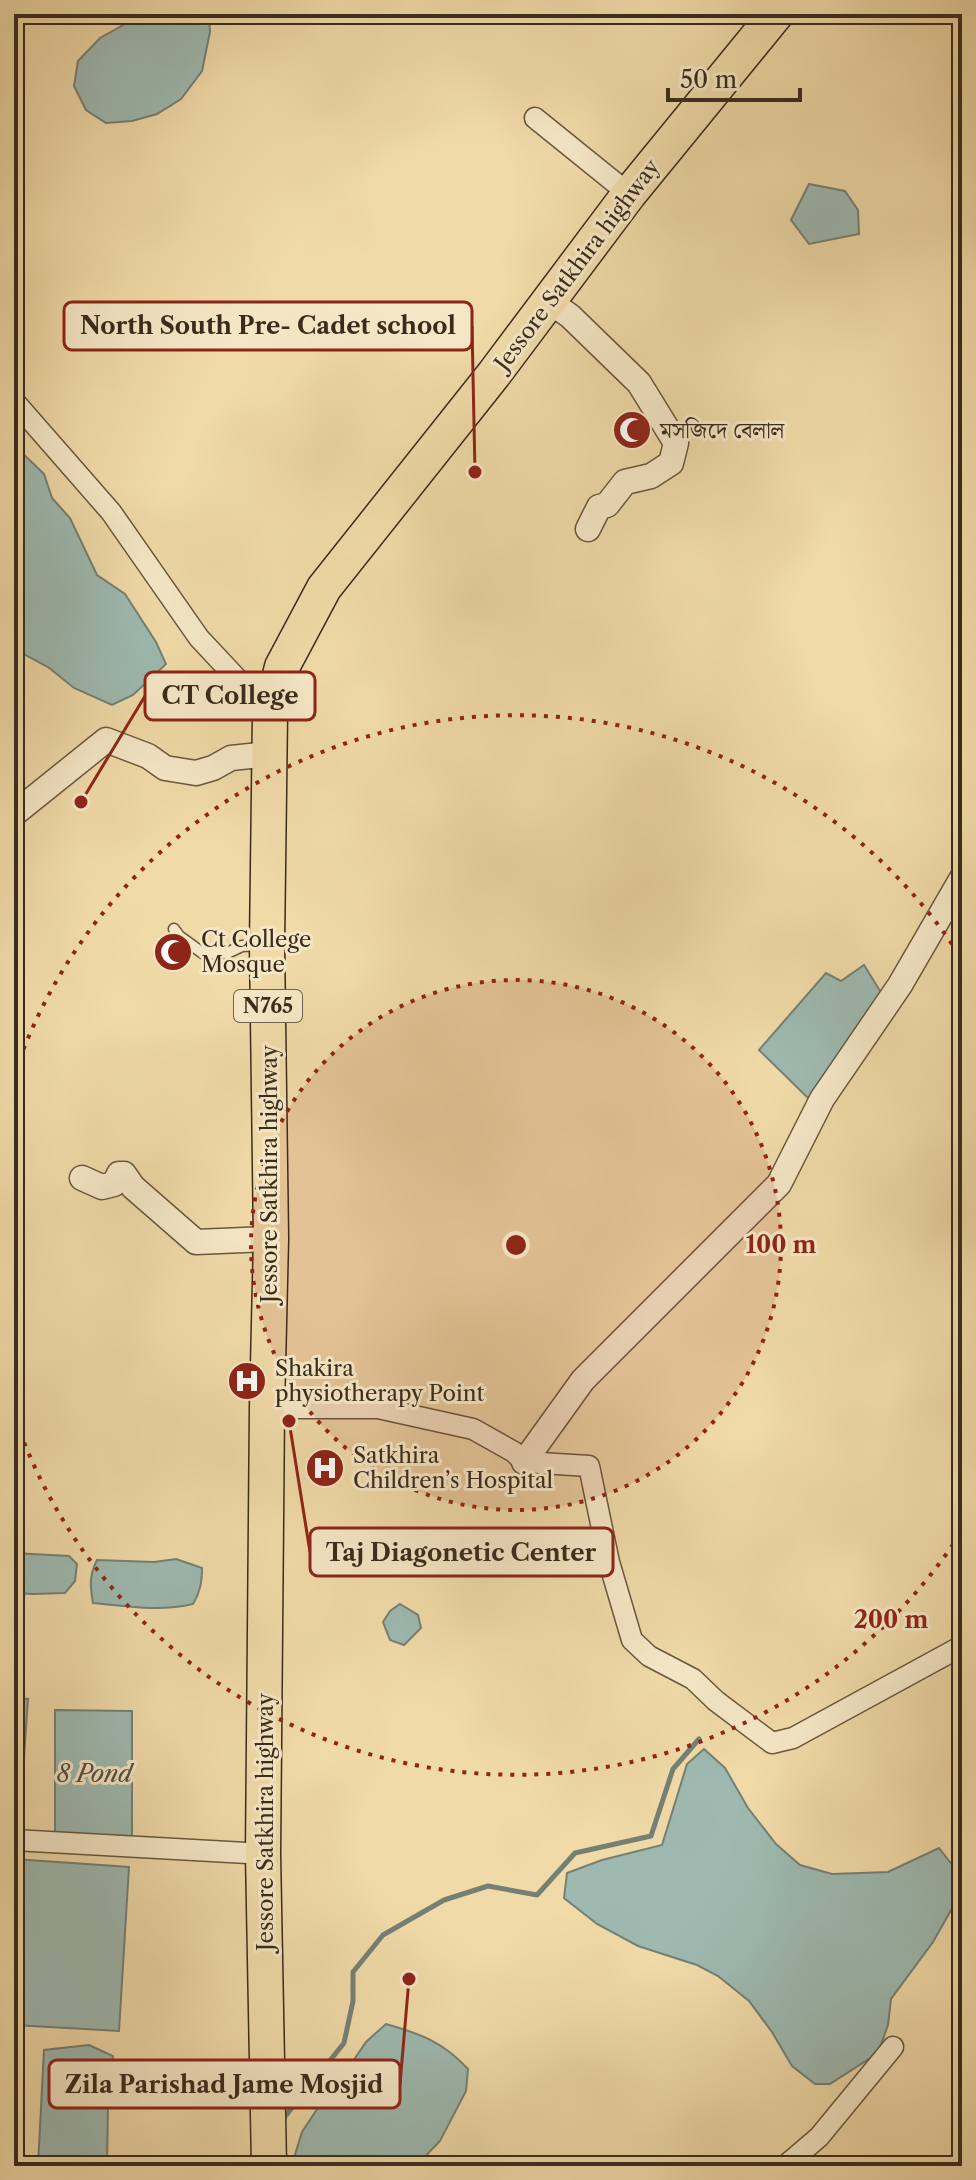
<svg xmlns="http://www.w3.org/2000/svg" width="976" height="2180" font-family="'Libre Caslon Text','Noto Serif Bengali',serif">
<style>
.water{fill:#9db9b0;stroke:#758075;stroke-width:2}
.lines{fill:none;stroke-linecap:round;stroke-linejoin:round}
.stream{stroke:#758075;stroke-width:5}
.service-casing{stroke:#68573f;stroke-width:13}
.minor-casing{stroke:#68573f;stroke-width:23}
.tertiary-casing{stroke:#68573f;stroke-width:27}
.trunk-casing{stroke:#3a2b1c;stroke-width:37}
.service{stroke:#f5e7c6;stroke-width:10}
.minor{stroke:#f5e7c6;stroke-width:20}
.tertiary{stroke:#f5e7c6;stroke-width:24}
.trunk{stroke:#f0daa8;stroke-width:34}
.ring{fill:none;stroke:#8f2418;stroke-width:4;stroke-dasharray:4 8}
.labels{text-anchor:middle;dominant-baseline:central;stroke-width:6;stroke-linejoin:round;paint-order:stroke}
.shield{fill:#f5e7c6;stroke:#72634f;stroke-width:2}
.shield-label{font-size:20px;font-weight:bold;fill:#3a2b1c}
.street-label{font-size:22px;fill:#3a2b1c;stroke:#f5e7c6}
.poi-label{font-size:22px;fill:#3a2b1c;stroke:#f5e7c6;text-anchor:start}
.water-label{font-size:24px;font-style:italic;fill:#534e41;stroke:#f5e7c6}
.centre{fill:#8f2418;stroke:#f5e7c6;stroke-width:4}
.ring-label{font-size:24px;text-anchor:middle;font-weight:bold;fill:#8f2418;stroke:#f5e7c6;stroke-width:6;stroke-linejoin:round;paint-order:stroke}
.leader{fill:none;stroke:#8f2418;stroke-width:3}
.callout-dot{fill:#8f2418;stroke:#f5e7c6;stroke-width:3}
.callout{fill:#f5e7c6;stroke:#8f2418;stroke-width:3}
.callout-label{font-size:24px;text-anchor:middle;font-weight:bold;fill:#3a2b1c}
</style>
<rect width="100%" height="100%" fill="#f0daa8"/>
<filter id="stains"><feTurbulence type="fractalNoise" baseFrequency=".0025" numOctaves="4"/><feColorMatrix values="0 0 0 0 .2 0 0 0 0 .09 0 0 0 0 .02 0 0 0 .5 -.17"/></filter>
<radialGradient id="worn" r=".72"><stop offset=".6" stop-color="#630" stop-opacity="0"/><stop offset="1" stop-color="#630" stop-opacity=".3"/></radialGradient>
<g class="water">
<polygon points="143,14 209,14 210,32 202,71 181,99 157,114 132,121 106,123 86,110 74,86 78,61 100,38"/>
<polygon points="809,184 845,191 858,210 859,234 809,244 791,220"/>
<polygon points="14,445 44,474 52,498 70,518 97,575 125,594 156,642 166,664 133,695 112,705 74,688 48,667 14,649"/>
<polygon points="864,965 885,999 812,1102 759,1050 826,973 841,981"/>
<polygon points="14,1553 69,1556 77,1564 75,1581 65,1593 33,1594 14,1593"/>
<path d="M176,1559L202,1568C202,1583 200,1592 193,1604C160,1612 126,1606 93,1603C90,1586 89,1576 97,1560L154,1562Z"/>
<polygon points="400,1604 418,1615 421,1628 404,1645 390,1640 383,1622 390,1611"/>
<polygon points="14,1698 28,1699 19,1829 14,1829"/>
<polygon points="55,1710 132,1711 132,1836 55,1836"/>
<polygon points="704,1749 725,1768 748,1808 776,1844 800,1865 832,1874 888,1872 939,1848 953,1866 955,1903 933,1942 891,1999 888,2025 878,2053 830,2084 815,2084 792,2066 772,2032 749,2001 718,1976 697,1965 638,1946 597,1924 564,1898 567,1873 602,1860 662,1845 687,1764"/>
<polygon points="14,1859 129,1867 119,2031 14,2025"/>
<path d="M386,2024C421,2034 443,2042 468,2069L466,2091L440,2141L416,2166H294L293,2161L302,2132L329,2091L347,2070L366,2042Z"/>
<polygon points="89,2045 113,2056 108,2107 107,2164 106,2166 38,2166 44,2050"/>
</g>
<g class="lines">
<polyline class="stream" points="283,2119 344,2043 353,2001 353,1972 383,1935 444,1900 488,1886 537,1895 575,1853 651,1836 673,1769 699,1739"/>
<g class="service-casing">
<polyline id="service" points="174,929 179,936 204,954 227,953 242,946 261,945"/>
</g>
<g class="minor-casing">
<g id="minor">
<polyline points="535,118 629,194"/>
<polyline points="14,401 111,512 199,638 270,714"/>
<polyline points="267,1408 378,1408 473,1429 514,1452 524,1462 589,1466 609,1562 632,1640 649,1656 693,1679 716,1701 772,1743 793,1738 962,1646"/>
<polyline points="14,1840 263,1854"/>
<polyline points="785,2166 819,2137 893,2047"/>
</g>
</g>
<g class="tertiary-casing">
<g id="tertiary">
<polyline points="550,302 570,316 639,383 676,443 671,463 651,476 625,482 607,505 599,507 588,529"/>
<polyline points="14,814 106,740 148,756 165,768 196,773 213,768 231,758 269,754"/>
<polyline points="82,1178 102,1187 114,1184 119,1174 124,1174 133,1187 196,1242 271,1239"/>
<polyline points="524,1462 583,1380 779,1184 822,1099 900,985 962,878"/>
</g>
</g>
<g class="trunk-casing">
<polyline id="trunk" points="269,2166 263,1854 267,1408 271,1239 267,945 270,714 282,667 324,588 494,374 629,194 776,14"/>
</g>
<use href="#service" class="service"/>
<use href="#minor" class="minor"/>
<use href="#tertiary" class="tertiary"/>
<use href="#trunk" class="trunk"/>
</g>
<circle cx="516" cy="1245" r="265" fill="#8f2418" fill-opacity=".12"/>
<g class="ring">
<circle cx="516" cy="1245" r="265"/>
<path d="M960 1534A530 530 0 0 1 15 1418M15 1072A530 530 0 0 1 960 956"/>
</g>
<defs>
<g id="mosque-disc" transform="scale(2)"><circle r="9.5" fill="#8f2418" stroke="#f5e7c6"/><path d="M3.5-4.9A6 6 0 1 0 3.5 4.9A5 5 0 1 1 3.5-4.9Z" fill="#fff"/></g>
<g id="hospital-disc" transform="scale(2)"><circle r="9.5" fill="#8f2418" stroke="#f5e7c6"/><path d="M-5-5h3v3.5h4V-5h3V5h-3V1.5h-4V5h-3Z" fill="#fff"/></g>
</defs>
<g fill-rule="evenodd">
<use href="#mosque-disc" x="632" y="430"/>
<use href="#mosque-disc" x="173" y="952"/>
<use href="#hospital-disc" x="247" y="1381"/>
<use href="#hospital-disc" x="325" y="1468"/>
</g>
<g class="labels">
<rect class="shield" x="234" y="990" width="68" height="32" rx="6"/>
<g class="shield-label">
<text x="268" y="1006">N765</text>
</g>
<g class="street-label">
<text transform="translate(577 265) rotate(-53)">Jessore Satkhira highway</text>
<text transform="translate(269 1174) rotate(-90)">Jessore Satkhira highway</text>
<text transform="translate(265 1822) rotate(-90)">Jessore Satkhira highway</text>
</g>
<g class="poi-label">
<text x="660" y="430">মসজিদে বেলাল</text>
<text x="201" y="939">Ct College<tspan x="201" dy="25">Mosque</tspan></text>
<text x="275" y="1368">Shakira<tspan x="275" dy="25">physiotherapy Point</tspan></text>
<text x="353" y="1455">Satkhira<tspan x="353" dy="25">Children’s Hospital</tspan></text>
</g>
<g class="water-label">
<text x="94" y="1773">8 Pond</text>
</g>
</g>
<circle cx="516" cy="1245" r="12" class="centre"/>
<g class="ring-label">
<text x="781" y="1253">100 m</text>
<text x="891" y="1628">200 m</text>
</g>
<path class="leader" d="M475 472L472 326M81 802L145 696M289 1421L310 1552M409 1979L400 2084"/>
<g class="callout-dot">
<circle cx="475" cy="472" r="8"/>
<circle cx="81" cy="802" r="8"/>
<circle cx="289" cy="1421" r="8"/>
<circle cx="409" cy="1979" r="8"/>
</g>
<g class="callout">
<rect x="64" y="302" width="408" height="48" rx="8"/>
<rect x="145" y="672" width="170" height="48" rx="8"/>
<rect x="310" y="1528" width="303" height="48" rx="8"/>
<rect x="49" y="2060" width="351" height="48" rx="8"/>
</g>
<g class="callout-label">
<text x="268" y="334">North South Pre- Cadet school</text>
<text x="230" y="704">CT College</text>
<text x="461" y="1561">Taj Diagonetic Center</text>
<text x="224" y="2093">Zila Parishad Jame Mosjid</text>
</g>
<rect width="976" height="2180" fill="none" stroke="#f0daa8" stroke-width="48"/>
<rect x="16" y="16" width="944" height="2148" fill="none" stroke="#3a2b1c" stroke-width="4"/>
<rect x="24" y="24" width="928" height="2132" fill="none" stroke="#3a2b1c" stroke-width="2"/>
<path d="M668 88v12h132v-12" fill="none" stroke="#3a2b1c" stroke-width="4"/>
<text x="680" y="88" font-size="24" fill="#3a2b1c" stroke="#f5e7c6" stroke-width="6" paint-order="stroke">50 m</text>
<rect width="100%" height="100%" filter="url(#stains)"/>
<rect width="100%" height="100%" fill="url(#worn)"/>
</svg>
